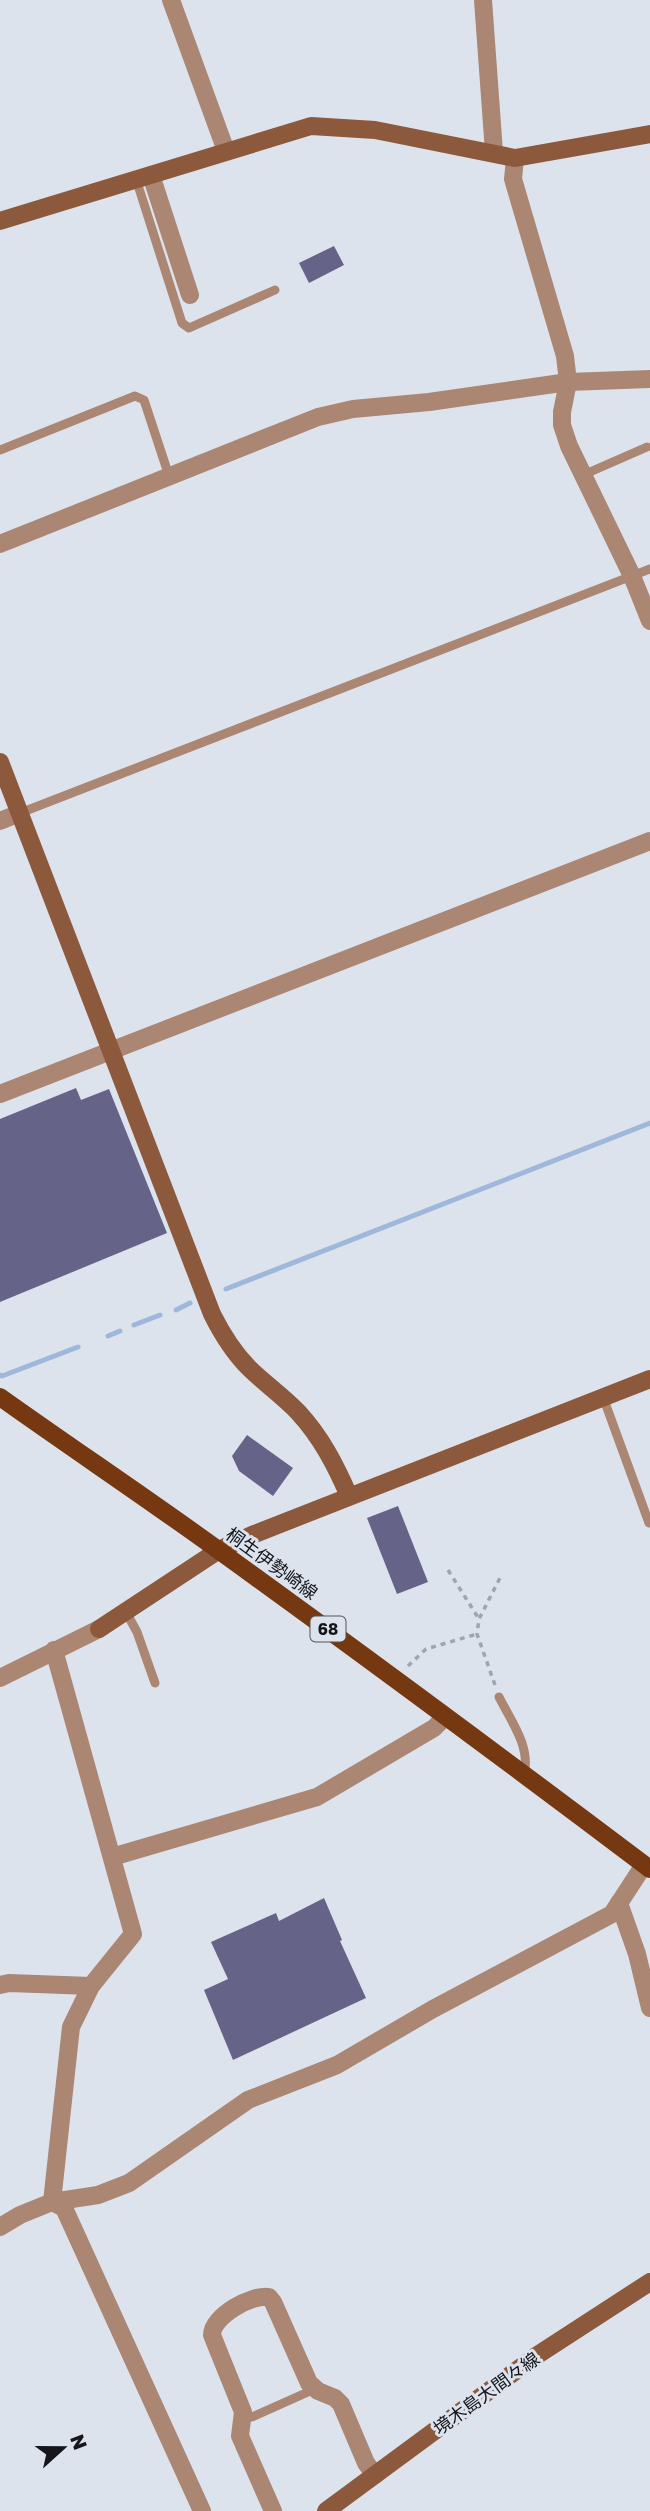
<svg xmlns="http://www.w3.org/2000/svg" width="650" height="2511" font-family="'Golos Text','Noto Sans JP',sans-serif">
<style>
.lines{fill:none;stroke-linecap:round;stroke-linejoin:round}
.stream{stroke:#9eb7db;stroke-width:5}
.building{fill:#666388}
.path{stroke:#a0a5ad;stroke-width:3.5;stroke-dasharray:5 5;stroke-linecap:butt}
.lane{stroke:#ab8673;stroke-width:9}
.street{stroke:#ab8673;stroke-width:18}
.secondary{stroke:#8d593d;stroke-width:18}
.primary{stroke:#763810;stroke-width:18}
.labels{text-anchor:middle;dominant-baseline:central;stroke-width:6;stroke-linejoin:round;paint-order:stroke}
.shield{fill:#dde3ed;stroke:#505459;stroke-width:2}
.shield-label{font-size:16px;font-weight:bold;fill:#14161a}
.street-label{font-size:18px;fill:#14161a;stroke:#dde3ed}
</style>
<rect width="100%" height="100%" fill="#dde3ed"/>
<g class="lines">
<g class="stream">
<polyline points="226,1289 650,1123"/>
<polyline points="176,1310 190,1303"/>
<polyline points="134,1325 160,1315"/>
<polyline points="108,1336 120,1331"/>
<polyline points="0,1375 2,1376 78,1347"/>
</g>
</g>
<g class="building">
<polygon points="334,246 344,265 309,283 299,263"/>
<polygon points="76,1088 81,1100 109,1089 167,1233 0,1302 0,1119"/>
<polygon points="247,1435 293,1468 273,1496 239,1471 232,1456"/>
<polygon points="398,1506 428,1582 397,1594 367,1518"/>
<polygon points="324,1898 342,1940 340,1941 366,1998 233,2060 204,1990 228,1979 211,1942 276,1913 279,1921"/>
</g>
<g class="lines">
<g class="path">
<polyline points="448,1570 479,1619"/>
<polyline points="408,1666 426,1649 477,1634"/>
<polyline points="495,1685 477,1634 479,1619 501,1576"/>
</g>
<g class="lane">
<polyline points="136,179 182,323 189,328 275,290"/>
<polyline points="0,450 135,396 144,400 169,476"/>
<polyline points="583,475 647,447"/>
<polyline points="20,813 650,569"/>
<polyline points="603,1397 649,1523"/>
<polyline points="126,1612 137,1632 155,1683"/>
<path d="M499,1697C511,1721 531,1747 524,1774"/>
<polyline points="243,2416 252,2417 308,2392 312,2387"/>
</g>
<g class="street">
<polyline points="171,0 226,151"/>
<polyline points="483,0 494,152"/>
<polyline points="515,158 513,179 565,356 568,382 562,412 562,425 569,446 632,576 650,621"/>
<polyline points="151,175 190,295"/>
<polyline points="0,544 318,417 353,409 429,402 568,382 650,379"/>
<polyline points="0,821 20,813"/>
<polyline points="0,1094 650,841"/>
<polyline points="54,1650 133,1934 91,1986 71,2027 52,2202 64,2208 202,2511"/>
<polyline points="0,1678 99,1629"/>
<polyline points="112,1857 317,1797 434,1728 444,1718"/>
<polyline points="619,1903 637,1954 650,2008"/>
<polyline points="0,1985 9,1983 91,1986"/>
<polyline points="0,2227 20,2215 52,2202 98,2195 129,2183 248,2100 337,2065 433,2009 612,1914 644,1865"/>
<path d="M273,2511L240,2436L243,2412L212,2335C212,2316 252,2294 269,2297L273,2302L309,2383L318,2391L335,2398L341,2404L366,2463L375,2475"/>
</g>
<g class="secondary">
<polyline points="0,221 311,126 375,130 515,158 650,134"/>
<path d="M0,762L212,1314C222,1334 233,1352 249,1368C264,1383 283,1396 298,1412C321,1437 335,1464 349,1496"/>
<polyline points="99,1629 219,1550 252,1535 650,1379"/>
<polyline points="326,2511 536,2356 650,2282"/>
</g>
<path class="primary" d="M0,1397C73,1449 148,1499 221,1552C365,1656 508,1762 650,1869"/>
</g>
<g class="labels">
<rect class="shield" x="310.5" y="1616.5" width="35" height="25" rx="5"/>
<g class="shield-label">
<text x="328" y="1629">68</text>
</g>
<g class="street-label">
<text transform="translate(272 1563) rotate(36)">桐生伊勢崎線</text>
<text transform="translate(486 2393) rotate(-36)">境木島大間々線</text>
</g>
</g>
<g transform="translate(63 2448) rotate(69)" stroke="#dde3ed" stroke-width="5" paint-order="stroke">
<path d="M0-5L12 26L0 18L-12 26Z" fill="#14161a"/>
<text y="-10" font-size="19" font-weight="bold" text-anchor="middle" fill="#14161a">N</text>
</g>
</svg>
